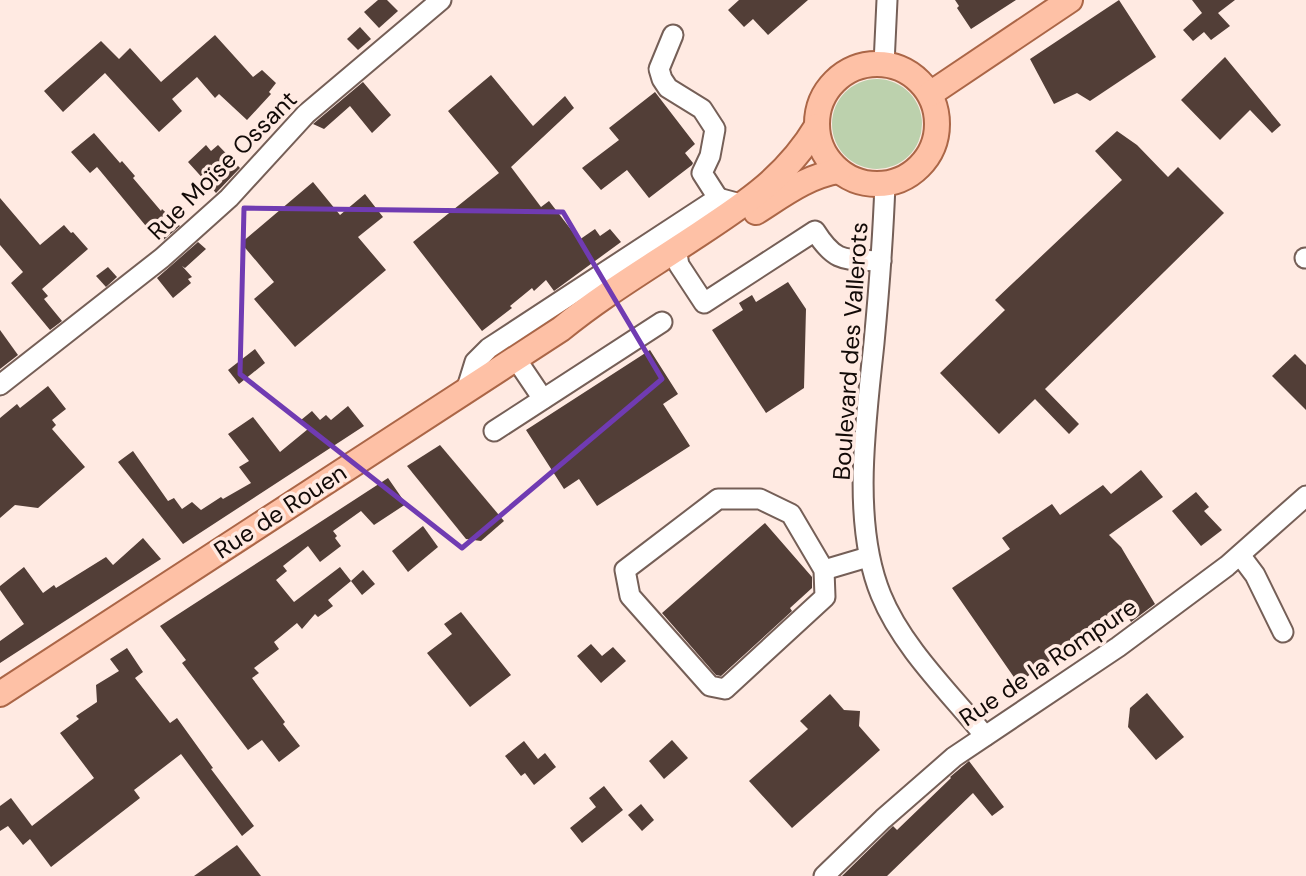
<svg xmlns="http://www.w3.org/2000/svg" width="1306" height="876" font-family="'DM Sans',sans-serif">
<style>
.green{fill:#bcd1ad}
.building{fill:#523e37}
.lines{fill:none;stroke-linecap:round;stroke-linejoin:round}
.minor-casing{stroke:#755f57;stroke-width:23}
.major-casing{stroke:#ab6647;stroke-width:28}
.minor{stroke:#fff;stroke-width:19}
.major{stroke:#fec1a6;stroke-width:24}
.marked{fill:none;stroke:#703bb2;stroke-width:5;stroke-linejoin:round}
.labels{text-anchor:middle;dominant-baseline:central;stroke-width:7;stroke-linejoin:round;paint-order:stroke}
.street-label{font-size:24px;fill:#120a07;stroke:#ffeae2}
</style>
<rect width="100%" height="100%" fill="#ffeae2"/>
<circle class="green" cx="877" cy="124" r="45"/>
<g class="building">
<polygon points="378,0 387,0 398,11 379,28 364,12"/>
<polygon points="739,0 808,0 768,35 753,19 744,27 728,10"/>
<polygon points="955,0 1016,0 971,29 957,8 959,6"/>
<polygon points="1119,0 1156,57 1090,101 1077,93 1054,104 1030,59"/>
<polygon points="1192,0 1235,0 1218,13 1230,26 1211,40 1204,32 1193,41 1183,30 1202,13"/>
<polygon points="360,27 371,39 358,50 347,39"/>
<polygon points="215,35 253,77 262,70 276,83 269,92 271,94 247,120 219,94 215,98 197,77 172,99 182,111 159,132 105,73 63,112 44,91 101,41 119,59 130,48 161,82"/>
<polygon points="1225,57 1281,125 1272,133 1250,110 1220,140 1181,100"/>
<polygon points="491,75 533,126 565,96 574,108 511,167 541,207 549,201 579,240 595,229 600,236 610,229 621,242 554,291 546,280 534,291 532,288 510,306 512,308 482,331 413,242 499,173 448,111"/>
<polygon points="363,82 391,115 372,133 350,106 324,129 313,124"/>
<polygon points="655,92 695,144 685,153 693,163 692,165 649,198 627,170 601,190 582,168 619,140 609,128"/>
<polygon points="1117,131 1137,145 1168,177 1178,167 1224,213 1045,389 1079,424 1069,434 1035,399 999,434 940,373 1005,310 995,300 1122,180 1095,151"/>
<polygon points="94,133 120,163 122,161 135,176 133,178 161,211 162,209 180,226 160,243 97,167 90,173 71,152"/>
<polygon points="206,145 211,151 218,145 240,168 216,193 188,162"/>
<polygon points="313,182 340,215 365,194 383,217 358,237 386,270 295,347 254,299 274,282 241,243"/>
<polygon points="0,198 40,245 64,225 71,233 73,232 88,249 42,289 48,296 44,299 62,321 50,330 11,283 23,272 0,245"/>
<polygon points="198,242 206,249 185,268 182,266 192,277 188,279 191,283 173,298 157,278"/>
<polygon points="108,267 117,277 106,287 96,276"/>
<polygon points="788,282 806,309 804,388 766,413 712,330 743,310 739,303 752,295 756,302"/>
<polygon points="0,330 18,355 0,369"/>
<polygon points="255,349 265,363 239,384 228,370"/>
<polygon points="650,350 678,394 663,404 690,446 597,506 579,479 564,489 526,430"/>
<polygon points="1295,354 1306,365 1306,410 1272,376"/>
<polygon points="48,386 66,409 52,420 56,425 52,429 85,467 38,508 15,505 0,518 0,418 17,404 20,408"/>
<polygon points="348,406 364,426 183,544 118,462 133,451 168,501 174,498 182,509 192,502 201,510 221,497 223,499 251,483 239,467 249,461 228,434 253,417 280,452 308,429 301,420 312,411 320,420 326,415 331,420"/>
<polygon points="440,445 504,521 481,541 466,539 407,466"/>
<polygon points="1141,470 1163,497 1109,535 1121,547 1155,604 1131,622 1124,609 1018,683 952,588 1010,549 1002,538 1052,504 1060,515 1103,485 1111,494"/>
<polygon points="388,478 406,504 374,525 361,511 333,531 337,536 335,538 341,546 320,562 308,546 283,566 287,571 276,580 294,602 340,567 351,581 363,570 375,584 362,595 351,581 328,600 333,606 325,612 318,617 315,614 302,629 297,623 274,642 279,649 254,668 259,673 252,678 285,722 283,724 300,746 279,762 262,740 248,750 182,663 186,660 160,626"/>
<polygon points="1196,492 1209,507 1204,511 1222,530 1201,546 1172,511"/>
<polygon points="765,523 812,577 812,588 790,608 792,611 721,676 716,675 662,613"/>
<polygon points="423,526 438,547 408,572 392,551"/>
<polygon points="143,538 161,559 0,663 0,641 24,624 0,590 0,586 24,567 43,593 54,585 56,588 106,557 113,565"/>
<polygon points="461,612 511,675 470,707 427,653 452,634 444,624"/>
<polygon points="591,644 602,656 613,647 626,661 601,683 577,656"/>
<polygon points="127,648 143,672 135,678 170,723 177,718 213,768 211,769 254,826 242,836 181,754 134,790 140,798 51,867 30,839 23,845 8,826 0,831 0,806 11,798 32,826 94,778 60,733 79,719 76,716 97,702 96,685 119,671 110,659"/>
<polygon points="1147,693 1184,737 1156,760 1128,727 1130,708"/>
<polygon points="830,694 844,710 860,711 859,726 880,750 792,828 749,781 808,729 800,721"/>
<polygon points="672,740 688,758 664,779 649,761"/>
<polygon points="524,741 538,759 545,753 556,767 534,785 525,773 521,776 505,756"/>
<polygon points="969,761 1004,807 992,816 973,793 887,876 842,876 891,828 893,826 897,830 951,778 950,777"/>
<polygon points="604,786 623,810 582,843 570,828 596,807 589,798"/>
<polygon points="641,804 654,820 642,831 628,815"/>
<polygon points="237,845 261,876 194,876"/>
</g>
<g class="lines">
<g class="minor-casing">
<g id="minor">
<polyline points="673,35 659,69 662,79 668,88 702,109 715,129 710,156 702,173 718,198"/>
<polyline points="884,64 887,0"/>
<path d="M885,184C883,237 879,290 874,343C866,420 851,522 881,595C902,647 950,693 985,736"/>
<path d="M676,249L679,265L704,303L815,231C836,264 845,259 881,261"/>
<polyline points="1305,258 1306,258"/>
<polyline points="516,359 543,399"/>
<polyline points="0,385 162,258 229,198 306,114 441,0"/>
<polyline points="466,391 475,362 489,348 718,198 744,205"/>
<polyline points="494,431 662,322"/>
<polygon points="718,499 760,499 791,514 824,570 825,597 725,689 710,686 630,596 625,570"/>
<polyline points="1240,555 1255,575 1283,632"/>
<polyline points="824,570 868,557"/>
<polyline points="824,876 883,819 954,757 1118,647 1227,566 1306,496"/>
</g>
</g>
<g class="major-casing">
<g id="major">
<circle cx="877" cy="124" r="60"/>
<polyline points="930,94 1070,0"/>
<path d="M756,212C783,195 807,176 839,171"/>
<path d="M0,694L561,329C599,298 640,273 681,246C735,210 783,183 817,126"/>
</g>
</g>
<use href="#minor" class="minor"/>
<use href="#major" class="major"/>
</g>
<path class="marked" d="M244,208L563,212L662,379L462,548L240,374Z"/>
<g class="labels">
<g class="street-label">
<text transform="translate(222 165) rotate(-45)">Rue Moïse Ossant</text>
<text transform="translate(850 351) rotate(-86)">Boulevard des Vallerots</text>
<text transform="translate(280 511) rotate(-33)">Rue de Rouen</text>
<text transform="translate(1048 662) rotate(-34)">Rue de la Rompure</text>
</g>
</g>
</svg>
